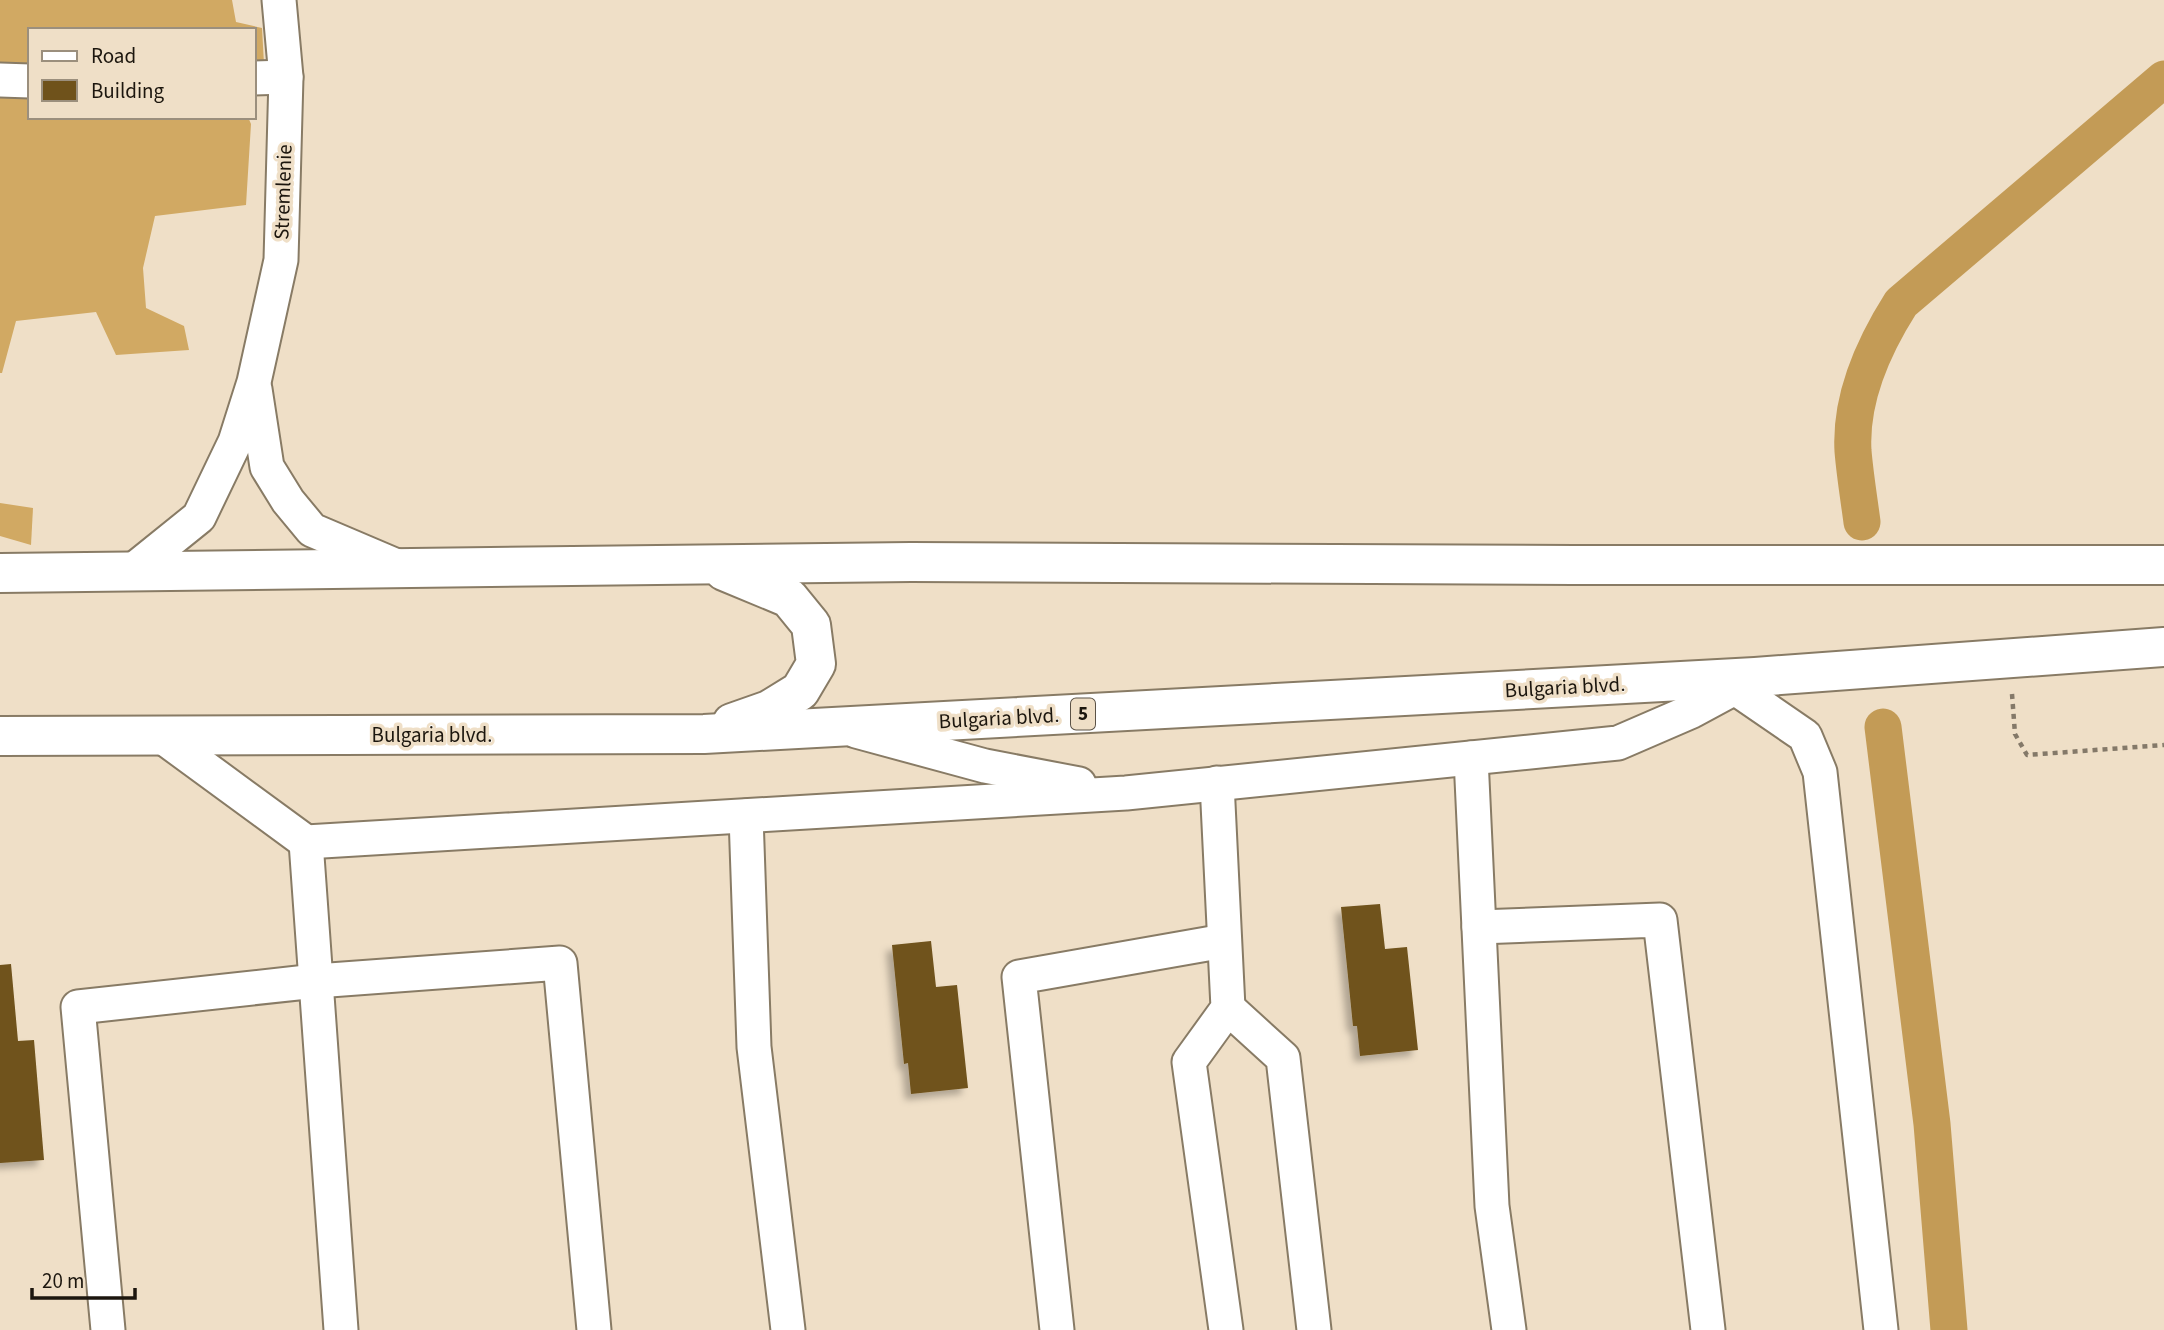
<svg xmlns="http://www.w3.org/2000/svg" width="2164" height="1330" font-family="'Source Sans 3',sans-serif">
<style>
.forest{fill:#d1a963}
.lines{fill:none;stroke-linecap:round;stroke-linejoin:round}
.canal{stroke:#c39b56;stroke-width:37}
.building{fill:#6f521b;filter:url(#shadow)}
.minor-casing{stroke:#887b65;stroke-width:37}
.highway-casing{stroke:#887b65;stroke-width:42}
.path{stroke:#847969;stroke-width:4.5;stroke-dasharray:5 5;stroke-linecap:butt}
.minor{stroke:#fff;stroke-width:33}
.highway{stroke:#fff;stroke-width:38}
.labels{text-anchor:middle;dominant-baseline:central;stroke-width:7;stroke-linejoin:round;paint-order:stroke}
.shield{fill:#efdfc7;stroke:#5b5246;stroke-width:2}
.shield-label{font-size:19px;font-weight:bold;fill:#1c160e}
.street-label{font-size:21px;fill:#1c160e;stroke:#efdfc7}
</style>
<defs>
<filter id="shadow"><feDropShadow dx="-6" dy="6" stdDeviation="3.5" flood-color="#0004"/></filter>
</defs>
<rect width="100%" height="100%" fill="#efdfc7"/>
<g class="forest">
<polygon points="0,0 232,0 236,22 262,28 264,64 254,67 254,30 30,30 30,117 248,117 251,124 246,205 155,216 143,268 146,308 184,326 189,350 116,355 96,312 16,321 2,373 0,373"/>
<polygon points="0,503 33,508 31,545 0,536"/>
</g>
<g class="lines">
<g class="canal">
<path d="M1862,522C1859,499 1855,475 1853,451C1850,399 1873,347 1901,303L2164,79"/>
<polyline points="1883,727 1932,1124 1949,1330"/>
</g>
</g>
<g class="building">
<polygon points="1380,904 1385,949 1407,947 1418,1050 1360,1056 1357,1026 1353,1026 1341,907"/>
<polygon points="931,941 936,987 957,985 968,1088 911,1094 908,1063 904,1064 892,945"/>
<polygon points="11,964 18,1041 34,1040 44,1160 0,1163 0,965"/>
</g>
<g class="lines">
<g class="minor-casing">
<g id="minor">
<polyline points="254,78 286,77"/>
<polyline points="0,80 30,81"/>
<polyline points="255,389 267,467 288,501 312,530 399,567"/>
<polyline points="132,571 199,517 235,442 254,382 281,260 286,77 279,0"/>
<polyline points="1735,688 1805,736 1820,772 1881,1330"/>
<polyline points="856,731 985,766 1079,784"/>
<polyline points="160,735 306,842 1126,793 1618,743 1692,711 1755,677"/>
<polyline points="1471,758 1492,1206 1509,1330"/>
<polyline points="1217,783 1228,1008 1189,1062 1226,1330"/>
<polyline points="746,816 754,1047 788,1330"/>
<polyline points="306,842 341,1330"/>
<polyline points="1479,927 1660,920 1708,1330"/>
<polyline points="1228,1008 1283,1058 1314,1330"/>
<polyline points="108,1330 78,1007 316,981 560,963 594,1330"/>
<polyline points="1057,1330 1019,977 1224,941"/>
</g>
</g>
<g class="highway-casing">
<g id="highway">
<polyline points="724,571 789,598 811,625 816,664 800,691 769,710 732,723"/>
<polyline points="0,573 911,562 1574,565 2164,565"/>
<polyline points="0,736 704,734 1755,677 2164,647"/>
</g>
</g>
<polyline class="path" points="2012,694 2015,734 2027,755 2164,745"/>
<use href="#minor" class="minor"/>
<use href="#highway" class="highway"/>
</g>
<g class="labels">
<rect class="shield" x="1071" y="698.5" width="24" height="31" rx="5"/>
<g class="shield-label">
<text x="1083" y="714">5</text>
</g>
<g class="street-label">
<text transform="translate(283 192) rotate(-88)">Stremlenie</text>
<text transform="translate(1565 687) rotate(-3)">Bulgaria blvd.</text>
<text transform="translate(999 718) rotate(-3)">Bulgaria blvd.</text>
<text x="432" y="735">Bulgaria blvd.</text>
</g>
</g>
<rect x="28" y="28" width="228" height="91" fill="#efdfc7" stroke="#9b8f7d" stroke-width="2"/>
<rect x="42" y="51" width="35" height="10" fill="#ffffff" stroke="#9b8f7d" stroke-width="2"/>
<text x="91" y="63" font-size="21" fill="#1c160e">Road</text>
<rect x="42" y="80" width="35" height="21" fill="#6f521b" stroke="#9b8f7d" stroke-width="2"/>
<text x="91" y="98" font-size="21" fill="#1c160e">Building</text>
<path d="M32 1288v10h103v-10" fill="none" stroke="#1c160e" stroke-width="3.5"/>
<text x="42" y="1288" font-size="21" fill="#1c160e" stroke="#efdfc7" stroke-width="5" paint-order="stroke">20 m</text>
</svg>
